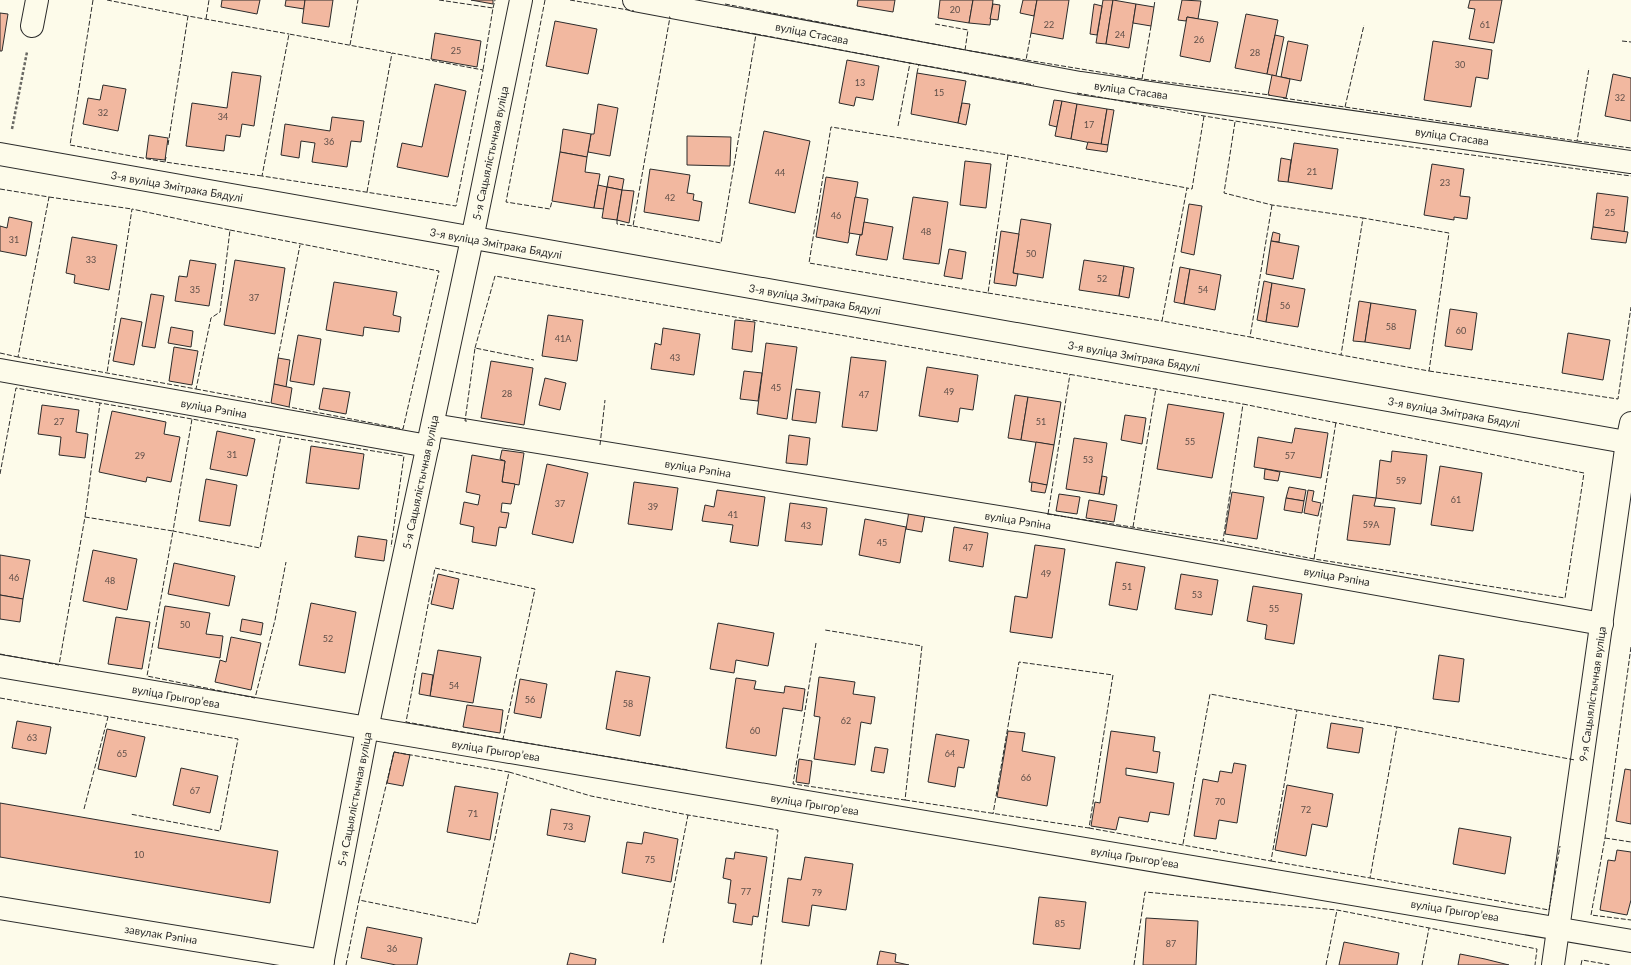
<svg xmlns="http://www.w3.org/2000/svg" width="1631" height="965" font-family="Lato,sans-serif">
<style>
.building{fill:#f2b8a0;stroke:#2b2b2b}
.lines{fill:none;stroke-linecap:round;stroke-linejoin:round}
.minor-casing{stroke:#2b2b2b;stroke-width:24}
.path{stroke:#6a6964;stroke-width:2.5;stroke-dasharray:3 2;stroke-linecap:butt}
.minor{stroke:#fdfbea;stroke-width:22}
.fence{stroke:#2b2b2b;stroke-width:1;stroke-dasharray:5 2;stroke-linecap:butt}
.labels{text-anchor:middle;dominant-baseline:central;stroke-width:3;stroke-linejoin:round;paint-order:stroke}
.number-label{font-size:9px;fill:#5d4e48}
.street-label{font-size:11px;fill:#2b2b2b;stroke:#fdfbea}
</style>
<rect width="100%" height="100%" fill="#fdfbea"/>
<g class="building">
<polygon points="222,0 260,0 257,14 221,7"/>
<polygon points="286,0 305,0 304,9 285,6"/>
<polygon points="305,0 333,0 329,27 302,23"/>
<polygon points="471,0 493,0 493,4"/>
<polygon points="858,0 895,0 893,12 857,6"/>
<polygon points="940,0 973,0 969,23 938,18"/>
<polygon points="973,0 993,0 990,25 969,23"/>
<polygon points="1023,0 1037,0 1034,16 1020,13"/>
<polygon points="1037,0 1069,0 1063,39 1031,33"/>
<polygon points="1103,0 1113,0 1106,44 1096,43"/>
<polygon points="1113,0 1136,4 1129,48 1106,44"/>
<polygon points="1182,0 1201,1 1198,19 1187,17 1186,21 1178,20"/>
<polygon points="1470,0 1502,0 1494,43 1469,39 1475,9 1468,8"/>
<polygon points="993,4 1000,5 998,20 990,19"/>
<polygon points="1094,4 1102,6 1097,35 1090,34"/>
<polygon points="1136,4 1154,7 1151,26 1133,23"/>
<polygon points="0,13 8,14 2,51 0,51"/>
<polygon points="1246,14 1278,20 1267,74 1235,68"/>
<polygon points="1187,17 1218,22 1210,62 1180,56"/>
<polygon points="555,21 597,29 588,74 546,66"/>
<polygon points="435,33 481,41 477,67 431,59"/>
<polygon points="1275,35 1284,37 1276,76 1267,74"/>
<polygon points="1288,41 1308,45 1301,81 1281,77"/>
<polygon points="1433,41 1492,50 1488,79 1476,77 1471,107 1424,100"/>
<polygon points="847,60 879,66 873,100 856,97 854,106 839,103"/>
<polygon points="232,72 261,76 254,126 242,124 240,137 226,135 224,151 186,146 192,103 227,108"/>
<polygon points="917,73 966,81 958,123 911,114"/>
<polygon points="1613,74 1631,78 1631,121 1605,116"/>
<polygon points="1272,75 1290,79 1286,98 1268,95"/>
<polygon points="435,84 466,91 448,177 397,167 402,143 422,147"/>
<polygon points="103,85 126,89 118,131 83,124 88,98 100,100"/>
<polygon points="1054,100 1062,101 1057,127 1049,125"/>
<polygon points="1062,101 1077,104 1071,139 1055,136"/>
<polygon points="962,103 970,104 966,125 958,123"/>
<polygon points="598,104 618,108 610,156 588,152 591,134 594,134"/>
<polygon points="1077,104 1107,109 1101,145 1071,139"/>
<polygon points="1107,109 1114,110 1108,145 1101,145"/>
<polygon points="332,117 364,121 361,142 351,141 347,167 312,162 315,143 301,141 299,158 281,155 285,124 330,131"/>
<polygon points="563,129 591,134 587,157 560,152"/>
<polygon points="764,131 810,141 795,213 749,203"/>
<polygon points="149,135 168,138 165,160 146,158"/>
<polygon points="687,136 731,137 730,166 687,165"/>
<polygon points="1088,142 1108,145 1107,152 1086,149"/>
<polygon points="1294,143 1338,149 1332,189 1288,182"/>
<polygon points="560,152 587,157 585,172 600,174 594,208 552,201"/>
<polygon points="1281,158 1291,160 1288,182 1278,181"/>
<polygon points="965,161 991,164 986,208 960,205"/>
<polygon points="1432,164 1464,169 1460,196 1470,197 1467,219 1454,217 1454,220 1424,215"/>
<polygon points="650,169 690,175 687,193 694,194 693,200 702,202 699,221 644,212"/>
<polygon points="609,176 624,179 622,190 607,187"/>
<polygon points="826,177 858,182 848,243 816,237"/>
<polygon points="598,185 607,187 604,209 594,208"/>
<polygon points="607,187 622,190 617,220 602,218"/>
<polygon points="622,190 634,191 629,223 617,220"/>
<polygon points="1597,193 1628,197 1624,232 1593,227"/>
<polygon points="855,197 868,199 862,235 849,233"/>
<polygon points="913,197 948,202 939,264 903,259"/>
<polygon points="1189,204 1202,206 1194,255 1181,252"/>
<polygon points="9,217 32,222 26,256 0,251 0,226 7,228"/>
<polygon points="1021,219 1051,224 1043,278 1013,273"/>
<polygon points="864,222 893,227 887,260 856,255 860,235 862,235"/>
<polygon points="1593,227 1628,232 1626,243 1591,239"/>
<polygon points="1001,231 1019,234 1013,273 1018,274 1016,286 994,283"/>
<polygon points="1273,232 1280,234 1279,242 1271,241"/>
<polygon points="72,237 117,245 109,290 74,283 75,275 66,273"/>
<polygon points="1271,241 1299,246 1293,279 1266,274"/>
<polygon points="949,249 966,252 962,279 944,276"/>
<polygon points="190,260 216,264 209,306 175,301 179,276 187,277"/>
<polygon points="235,260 285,268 275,334 224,325"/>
<polygon points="1084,260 1124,266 1119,296 1079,290"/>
<polygon points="1124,266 1134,268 1129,298 1119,296"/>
<polygon points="1180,267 1190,269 1184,304 1174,302"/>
<polygon points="1190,269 1221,275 1215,310 1184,304"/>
<polygon points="1264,281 1272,283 1266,322 1257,320"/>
<polygon points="334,282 397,292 393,315 401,317 399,332 364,327 363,336 326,330"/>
<polygon points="1272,283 1305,289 1298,327 1266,322"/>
<polygon points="151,294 164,296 155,348 142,346"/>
<polygon points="1359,301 1371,303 1365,342 1353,341"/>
<polygon points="1371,303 1416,310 1410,349 1365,342"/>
<polygon points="1450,309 1477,313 1472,350 1445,346"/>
<polygon points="548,315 583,320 577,361 542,356"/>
<polygon points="121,318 142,322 134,365 113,361"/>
<polygon points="735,320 755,322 752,352 732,349"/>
<polygon points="171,327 193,331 191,347 168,343"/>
<polygon points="663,328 700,334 694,375 651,369 655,343 661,345"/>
<polygon points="1568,333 1610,340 1603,380 1562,373"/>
<polygon points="298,335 321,339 314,385 290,381"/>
<polygon points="766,343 797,347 787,419 757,414"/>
<polygon points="174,347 198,351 192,385 169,381"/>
<polygon points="851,357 886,361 877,431 842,427"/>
<polygon points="278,358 290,360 286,387 274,384"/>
<polygon points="491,361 533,368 524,425 481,418"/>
<polygon points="927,367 978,375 973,410 960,408 958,422 919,416"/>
<polygon points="744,371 762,373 758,401 740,399"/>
<polygon points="545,378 566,383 560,410 539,405"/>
<polygon points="274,384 292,388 289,407 271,403"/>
<polygon points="323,388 350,392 346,414 319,409"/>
<polygon points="796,389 820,392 816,423 792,420"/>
<polygon points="1015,395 1028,397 1021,440 1008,438"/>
<polygon points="1028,397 1061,402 1054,445 1021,440"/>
<polygon points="1168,404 1224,413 1212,478 1157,469"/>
<polygon points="42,405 79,410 76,432 88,434 85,458 59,455 61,437 38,434"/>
<polygon points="112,411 166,422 164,434 180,437 171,482 147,477 146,482 99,472"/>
<polygon points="1125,415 1146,418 1142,444 1121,440"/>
<polygon points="1295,428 1328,433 1321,478 1254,467 1258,437 1292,443"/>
<polygon points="217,431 255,439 247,476 210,469"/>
<polygon points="789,435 810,438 807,465 786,463"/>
<polygon points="1074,438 1107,443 1099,494 1066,489"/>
<polygon points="1036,442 1054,445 1047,485 1029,482"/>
<polygon points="311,446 364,454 359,489 306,483"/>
<polygon points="502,450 524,453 519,485 502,482 505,461 500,459"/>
<polygon points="1392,451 1427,455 1421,504 1376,498 1380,460 1391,462"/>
<polygon points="472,455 505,461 502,482 515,484 511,504 502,503 501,512 509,513 506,528 499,527 496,546 472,542 474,527 460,524 464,502 478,505 480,495 466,492"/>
<polygon points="547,464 588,473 573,543 532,534"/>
<polygon points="1440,466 1482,473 1473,531 1431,525"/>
<polygon points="1265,469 1280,472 1278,481 1264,479"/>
<polygon points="1102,476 1107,477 1104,495 1099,494"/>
<polygon points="206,479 237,485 230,526 199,521"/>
<polygon points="634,482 678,488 672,530 628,524"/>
<polygon points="1032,482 1047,485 1045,493 1031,491"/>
<polygon points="1289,487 1306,490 1304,501 1286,498"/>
<polygon points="717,490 765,497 758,546 730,542 733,525 702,521 705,505 714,507"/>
<polygon points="1308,490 1314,491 1312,501 1321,503 1318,516 1304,513"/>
<polygon points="1232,492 1264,497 1257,539 1225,534"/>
<polygon points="1059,494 1080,497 1077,514 1056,511"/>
<polygon points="1353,495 1376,498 1374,506 1395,508 1390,545 1347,540"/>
<polygon points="1286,498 1304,501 1302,513 1284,510"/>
<polygon points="1089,500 1117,505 1114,522 1086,518"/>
<polygon points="790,503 827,508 822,545 785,541"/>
<polygon points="909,511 925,515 922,532 906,529"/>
<polygon points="865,519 906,527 900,563 859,555"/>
<polygon points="954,527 988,533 983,567 949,561"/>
<polygon points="358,536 387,540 384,561 355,557"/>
<polygon points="1035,545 1065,549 1052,638 1010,632 1015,596 1027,598"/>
<polygon points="93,550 137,559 127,610 83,601"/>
<polygon points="0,555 30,560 23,599 0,595"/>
<polygon points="1116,562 1145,567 1137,610 1109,605"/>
<polygon points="174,563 235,576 229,606 168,594"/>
<polygon points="438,574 459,579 453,609 431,604"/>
<polygon points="1181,574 1218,580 1212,615 1175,609"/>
<polygon points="1253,586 1302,594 1294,644 1265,639 1267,625 1247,621"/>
<polygon points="0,595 23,599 20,622 0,619"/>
<polygon points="311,603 356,612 345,673 299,665"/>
<polygon points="165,606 210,613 206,634 223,636 220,658 158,648"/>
<polygon points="116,617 150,622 142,669 108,664"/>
<polygon points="242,619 263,623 261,635 240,631"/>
<polygon points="718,623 774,633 768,666 736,660 734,673 710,669"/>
<polygon points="231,637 261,643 251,690 215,682 220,660 226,662"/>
<polygon points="438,650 481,657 473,703 430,696"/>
<polygon points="1439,655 1464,659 1459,702 1433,699"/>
<polygon points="616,671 650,677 640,736 606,729"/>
<polygon points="422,673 433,675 430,696 419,694"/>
<polygon points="819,677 855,682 853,694 875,697 871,724 861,722 855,765 814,759 820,717 814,716"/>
<polygon points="736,678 756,681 754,689 784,693 785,686 805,689 802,711 783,708 776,756 726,748"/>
<polygon points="520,679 547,684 541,718 514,713"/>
<polygon points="467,705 503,710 500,733 463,727"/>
<polygon points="17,721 51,727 46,754 12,748"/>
<polygon points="1331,723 1363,728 1359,753 1327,748"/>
<polygon points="107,729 145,737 136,777 98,769"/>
<polygon points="1008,731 1025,733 1022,751 1055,757 1047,806 997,797"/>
<polygon points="1111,731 1155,737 1153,751 1160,752 1157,773 1126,768 1126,775 1174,783 1169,815 1150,812 1148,822 1119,817 1116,830 1091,826 1095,802 1100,803"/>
<polygon points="936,734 969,740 964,768 958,767 955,787 928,782"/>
<polygon points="875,747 888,749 884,773 871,771"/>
<polygon points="394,752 410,755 403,786 387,783"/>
<polygon points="799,759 812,761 809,784 796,782"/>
<polygon points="1234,763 1246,765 1237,823 1219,820 1216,839 1194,836 1203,779 1218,782 1220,771 1232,773"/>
<polygon points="181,768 218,776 210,813 173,805"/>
<polygon points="1625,769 1631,770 1631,824 1616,821"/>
<polygon points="1287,785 1333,794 1327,827 1312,824 1306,856 1275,850"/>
<polygon points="455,786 498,793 490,840 447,832"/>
<polygon points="0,803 278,851 270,903 0,857"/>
<polygon points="551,809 590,816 585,842 547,835"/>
<polygon points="1459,828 1511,837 1505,874 1453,864"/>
<polygon points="644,832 678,839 671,882 622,873 627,842 642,844"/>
<polygon points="1617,850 1631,852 1631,900 1627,915 1600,910 1608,860 1615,861"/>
<polygon points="735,852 767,857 758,917 753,916 752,925 733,922 736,904 728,903 731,880 723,878 726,858 734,859"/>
<polygon points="805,857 853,864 846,910 812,905 809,926 782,922 788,878 801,880"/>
<polygon points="1039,897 1086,902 1080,949 1033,944"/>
<polygon points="1146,918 1198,921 1196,965 1143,965"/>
<polygon points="367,927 422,938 417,965 396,965 361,958"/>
<polygon points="1344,942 1399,953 1397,965 1339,965"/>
<polygon points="880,951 896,954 895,962 909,965 877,965"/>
<polygon points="570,953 596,959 595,965 567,965"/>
<polygon points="1460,954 1485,959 1509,965 1458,965"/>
</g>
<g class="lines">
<g class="minor-casing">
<g id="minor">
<polyline points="634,0 1080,83 1631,162"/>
<polyline points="32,26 37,0"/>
<polyline points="0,154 1631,443"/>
<polyline points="0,370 428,446"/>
<polyline points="433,425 1041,524 1602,624"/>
<polyline points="0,666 1631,941"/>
<polyline points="0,908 323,961"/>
<polyline points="322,965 367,729 472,239 521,0"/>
<polyline points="1553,965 1627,442 1631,423"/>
</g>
</g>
<polyline class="path" points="12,129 27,52"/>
<use href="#minor" class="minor"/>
<g class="fence">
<polyline points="93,0 70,145 165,162"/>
<polyline points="107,0 188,16"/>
<polyline points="439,0 493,8 483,70"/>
<polyline points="545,0 506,202 550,209 552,201"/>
<polyline points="570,0 634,11"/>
<polyline points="725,4 965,50"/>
<polyline points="1154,7 1155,0"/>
<polyline points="493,8 495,0"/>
<polyline points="206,19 209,0"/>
<polyline points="935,24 968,30 965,50 1026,60"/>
<polyline points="1031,33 1026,60 1142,79 1270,95"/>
<polyline points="756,34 910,63"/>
<polyline points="1622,41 1631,42"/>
<polyline points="350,45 358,0"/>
<polyline points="917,73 919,64"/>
<polyline points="1142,79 1151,26"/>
<polyline points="1077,93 1204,116 1328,136 1631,176"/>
<polyline points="1283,98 1577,141 1589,68"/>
<polyline points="1345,107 1364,25"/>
<polyline points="1204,116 1192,189 1187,188 1162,321 1250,337"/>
<polyline points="1235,122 1224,193 1272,205 1363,218"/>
<polyline points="898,126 910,63 1034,85"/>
<polyline points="1577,141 1631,148"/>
<polyline points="168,145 188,16 289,34"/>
<polyline points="1008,155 988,293 809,263 831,127 1008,155 1187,188"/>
<polyline points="166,157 165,162 262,176"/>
<polyline points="0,189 49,197 18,357 196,389 211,318 220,312 230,230 132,209 107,373"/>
<polyline points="367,192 392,53 483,70 456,206 262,176 289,34 392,53"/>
<polyline points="49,197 132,209"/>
<polyline points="1272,205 1250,337 1341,355 1363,218 1449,233 1429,371 1341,355"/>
<polyline points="617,220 617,224 633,226 670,17 669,17"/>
<polyline points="633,226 721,243 756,34 717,27"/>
<polyline points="230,230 439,271 403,429 289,407"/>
<polyline points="988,293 1162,321"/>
<polyline points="475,348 495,276 1243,404"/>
<polyline points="0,353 18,357"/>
<polyline points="278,358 300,245"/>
<polyline points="1429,371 1618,399 1631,307"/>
<polyline points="196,389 271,403"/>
<polygon points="1243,404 1584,473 1565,598 1314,559 1223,541"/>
<polyline points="467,421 465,421 475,348 534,360"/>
<polyline points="281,436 192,419 173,531 260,548 281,436 404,456 391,547"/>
<polyline points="600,445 605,400"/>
<polyline points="0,474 16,388 100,403"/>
<polyline points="1047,514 1223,541"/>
<polyline points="1048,514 1070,374"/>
<polyline points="85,517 100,403 192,419"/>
<polyline points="1133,527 1156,388"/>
<polyline points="1314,559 1336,422"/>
<polygon points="435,568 535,589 503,739 406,722"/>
<polyline points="816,643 793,784 905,800 922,646 825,630"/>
<polyline points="1631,647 1605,838 1591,915 1631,920"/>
<polyline points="0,654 59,665 85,517 173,531 147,676 255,698 275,620 286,562"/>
<polyline points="0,698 238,739 220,831 130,814"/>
<polyline points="1397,727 1575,760"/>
<polyline points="503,739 688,770"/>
<polygon points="394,752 509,772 477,924 359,900"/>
<polyline points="509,772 591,796 688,815 778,830 761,965"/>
<polyline points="905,800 1089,828 1113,675 1019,662 993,814"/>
<polyline points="84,809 108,717"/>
<polyline points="1089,828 1271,861 1297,710 1210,694 1183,844"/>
<polyline points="1605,838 1631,842"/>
<polyline points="1271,861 1370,878 1397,727 1297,710"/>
<polyline points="1370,878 1549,910 1560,846"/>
<polyline points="663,943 688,815"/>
<polyline points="346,965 359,900"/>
<polyline points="1134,965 1145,892 1337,910 1537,949 1535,965"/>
<polyline points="1326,965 1337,910"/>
<polyline points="1422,965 1429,928"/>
<polyline points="1581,965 1582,960 1611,965"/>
</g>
</g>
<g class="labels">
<g class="number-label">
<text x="955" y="9">20</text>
<text x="1049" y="24">22</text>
<text x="1485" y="24">61</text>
<text x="1120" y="34">24</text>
<text x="1199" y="39">26</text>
<text x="456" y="50">25</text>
<text x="1255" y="52">28</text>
<text x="1460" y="64">30</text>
<text x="860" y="82">13</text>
<text x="939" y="92">15</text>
<text x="1620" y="97">32</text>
<text x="103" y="112">32</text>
<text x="223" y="116">34</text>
<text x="1089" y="124">17</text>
<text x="329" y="141">36</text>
<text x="1312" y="171">21</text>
<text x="780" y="172">44</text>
<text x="1445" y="182">23</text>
<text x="670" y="197">42</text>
<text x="1610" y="212">25</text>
<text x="836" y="215">46</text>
<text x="926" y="231">48</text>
<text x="14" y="239">31</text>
<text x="1031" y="253">50</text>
<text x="91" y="259">33</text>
<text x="1102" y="278">52</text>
<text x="195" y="289">35</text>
<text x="1203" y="289">54</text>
<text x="254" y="297">37</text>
<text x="1285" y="305">56</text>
<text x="1391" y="326">58</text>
<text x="1461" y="330">60</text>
<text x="563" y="338">41А</text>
<text x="675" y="357">43</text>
<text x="776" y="387">45</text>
<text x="949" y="391">49</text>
<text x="507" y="393">28</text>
<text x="864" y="394">47</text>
<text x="59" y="421">27</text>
<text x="1041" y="421">51</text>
<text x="1190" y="441">55</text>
<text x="232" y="454">31</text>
<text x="140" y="455">29</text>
<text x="1290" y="455">57</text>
<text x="1088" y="459">53</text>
<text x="1401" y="480">59</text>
<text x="1456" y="499">61</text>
<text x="560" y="503">37</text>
<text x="653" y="506">39</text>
<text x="733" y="514">41</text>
<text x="1371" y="524">59А</text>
<text x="806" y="525">43</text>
<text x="882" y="542">45</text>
<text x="968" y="547">47</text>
<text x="1046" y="573">49</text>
<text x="14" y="577">46</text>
<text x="110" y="580">48</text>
<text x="1127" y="586">51</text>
<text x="1197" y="594">53</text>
<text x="1274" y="608">55</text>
<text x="185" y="624">50</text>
<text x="328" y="638">52</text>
<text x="454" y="685">54</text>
<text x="530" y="699">56</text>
<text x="628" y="703">58</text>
<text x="846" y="720">62</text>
<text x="755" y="730">60</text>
<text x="32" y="737">63</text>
<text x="122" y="753">65</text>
<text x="950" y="753">64</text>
<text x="1026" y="777">66</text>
<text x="195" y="790">67</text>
<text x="1220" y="801">70</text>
<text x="1306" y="809">72</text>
<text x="473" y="813">71</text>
<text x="568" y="826">73</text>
<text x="139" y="854">10</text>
<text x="650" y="859">75</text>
<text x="746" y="891">77</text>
<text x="817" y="892">79</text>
<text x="1060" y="923">85</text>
<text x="1171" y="943">87</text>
<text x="392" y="948">36</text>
</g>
<g class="street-label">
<text transform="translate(812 33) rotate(11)">вуліца Стасава</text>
<text transform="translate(1131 90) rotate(8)">вуліца Стасава</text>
<text transform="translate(1452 136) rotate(8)">вуліца Стасава</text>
<text transform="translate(490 153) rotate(-78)">5-я Сацыялістычная вуліца</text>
<text transform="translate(177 186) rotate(10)">3-я вуліца Змітрака Бядулі</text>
<text transform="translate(496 243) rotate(10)">3-я вуліца Змітрака Бядулі</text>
<text transform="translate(815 299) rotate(10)">3-я вуліца Змітрака Бядулі</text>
<text transform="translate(1134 356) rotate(10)">3-я вуліца Змітрака Бядулі</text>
<text transform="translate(214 408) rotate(10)">вуліца Рэпіна</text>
<text transform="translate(1454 412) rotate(10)">3-я вуліца Змітрака Бядулі</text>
<text transform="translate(698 468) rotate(9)">вуліца Рэпіна</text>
<text transform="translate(420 482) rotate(-78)">5-я Сацыялістычная вуліца</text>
<text transform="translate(1018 520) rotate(9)">вуліца Рэпіна</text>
<text transform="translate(1337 576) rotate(10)">вуліца Рэпіна</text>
<text transform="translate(1592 694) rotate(-82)">9-я Сацыялістычная вуліца</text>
<text transform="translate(176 696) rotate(10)">вуліца Грыгорʼева</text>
<text transform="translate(496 750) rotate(9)">вуліца Грыгорʼева</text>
<text transform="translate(354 799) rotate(-79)">5-я Сацыялістычная вуліца</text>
<text transform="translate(815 804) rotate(9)">вуліца Грыгорʼева</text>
<text transform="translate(1135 857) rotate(9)">вуліца Грыгорʼева</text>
<text transform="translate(1455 910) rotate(9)">вуліца Грыгорʼева</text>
<text transform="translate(161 934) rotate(9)">завулак Рэпіна</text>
</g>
</g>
</svg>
